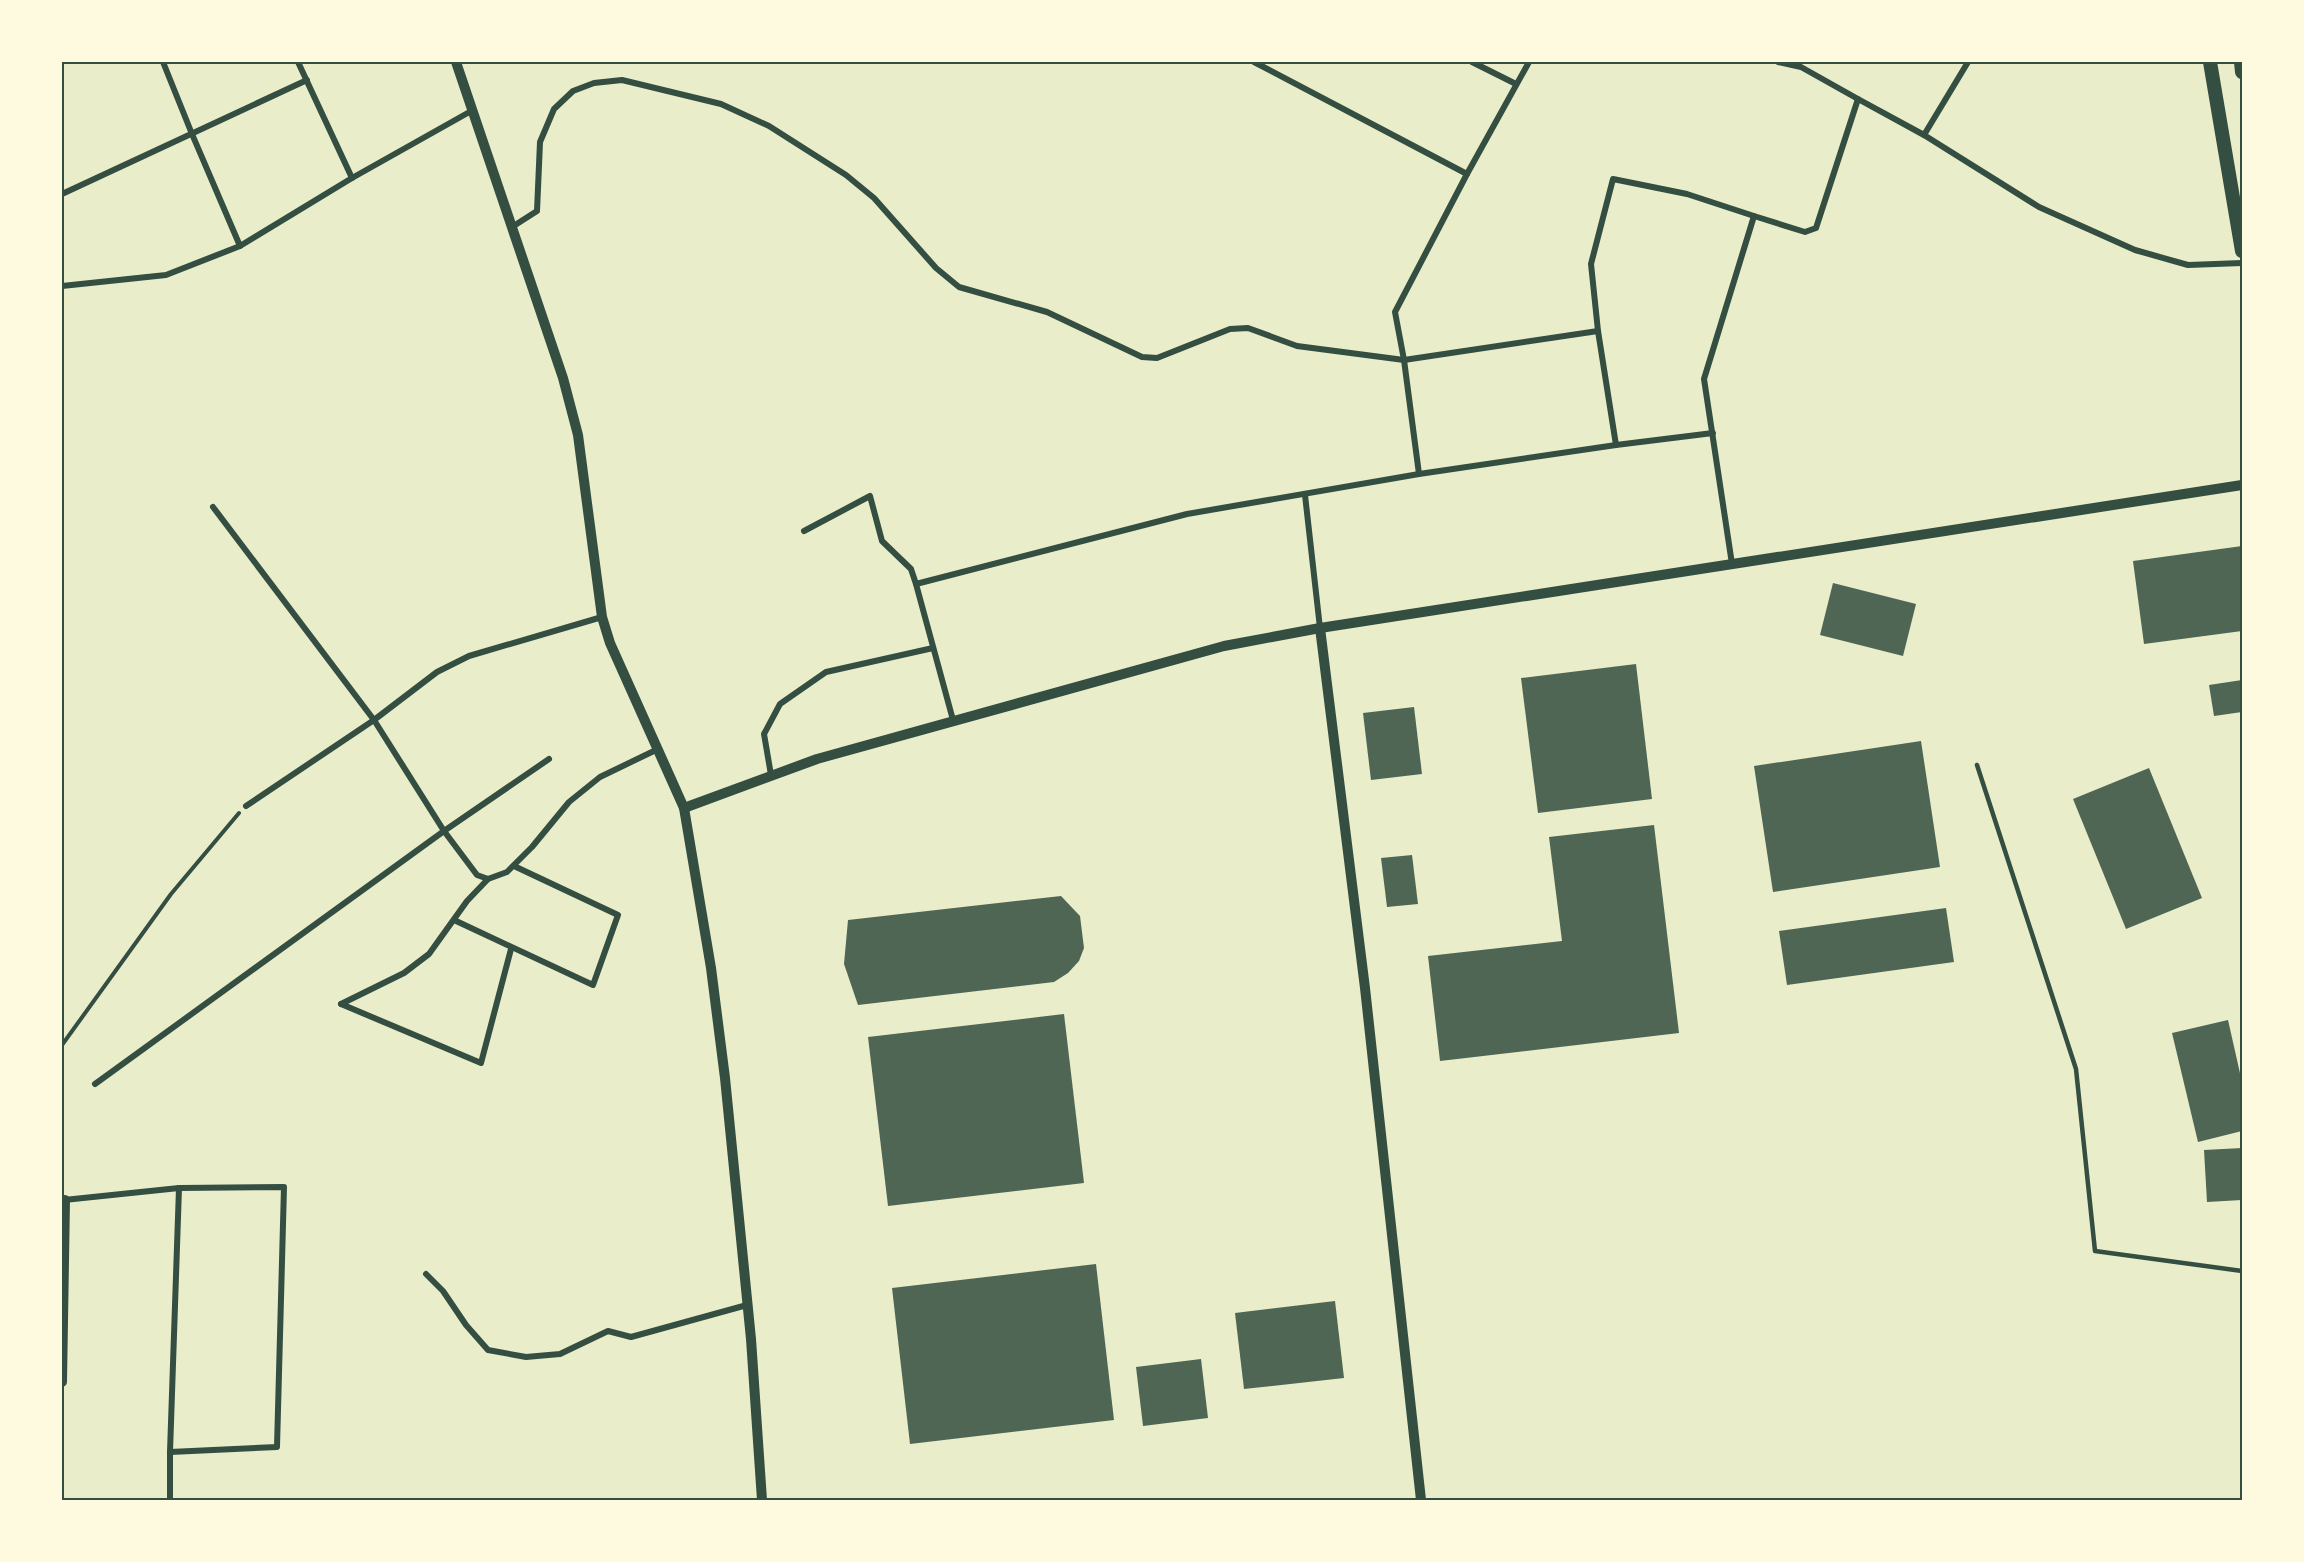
<svg xmlns="http://www.w3.org/2000/svg" width="2304" height="1562" font-family="Lora,serif">
<style>
.building{fill:#4f6655}
.lines{fill:none;stroke-linecap:round;stroke-linejoin:round}
.path{stroke:#344e41;stroke-width:4}
.service{stroke:#344e41;stroke-width:4.5}
.minor{stroke:#344e41;stroke-width:6}
.tertiary{stroke:#344e41;stroke-width:10}
.trunk{stroke:#344e41;stroke-width:14}
.neatline{fill:none;stroke:#344e41;stroke-width:2}
</style>
<rect width="100%" height="100%" fill="#e9edc9"/>
<g class="building">
<polygon points="2242,546 2242,631 2144,644 2133,561"/>
<polygon points="1833,583 1916,604 1903,656 1820,635"/>
<polygon points="1636,664 1652,799 1538,813 1521,678"/>
<polygon points="2242,680 2242,712 2214,716 2209,685"/>
<polygon points="1414,707 1422,774 1371,780 1363,713"/>
<polygon points="1921,741 1940,867 1773,892 1754,766"/>
<polygon points="2149,768 2202,898 2126,929 2073,799"/>
<polygon points="1654,825 1679,1033 1440,1061 1428,956 1562,941 1549,837"/>
<polygon points="1412,855 1418,904 1387,907 1381,858"/>
<polygon points="1061,896 1080,916 1084,948 1079,961 1068,973 1054,982 858,1005 844,964 848,920"/>
<polygon points="1946,908 1954,962 1787,985 1779,931"/>
<polygon points="1064,1014 1084,1183 888,1206 868,1037"/>
<polygon points="2228,1020 2242,1082 2242,1131 2198,1142 2172,1033"/>
<polygon points="2242,1148 2242,1200 2207,1202 2204,1150"/>
<polygon points="1096,1264 1114,1420 910,1444 892,1288"/>
<polygon points="1335,1301 1344,1378 1244,1389 1235,1313"/>
<polygon points="1201,1359 1208,1418 1143,1426 1136,1367"/>
</g>
<g class="lines">
<polyline class="path" points="62,1045 171,894 239,813"/>
<polyline class="service" points="1977,765 2076,1069 2095,1251 2242,1271"/>
<g class="minor">
<polyline points="163,62 192,134 240,246"/>
<polyline points="298,62 352,178"/>
<polyline points="1254,62 1467,174"/>
<polyline points="1472,62 1516,84"/>
<polyline points="1778,62 1801,67 1858,99 1924,135 2039,207 2135,250 2188,265 2242,263"/>
<polyline points="1924,135 1968,62"/>
<polyline points="62,194 307,80"/>
<polyline points="512,227 537,211 540,142 554,109 573,91 594,83 622,80 721,104 769,126 846,175 874,198 936,268 959,287 1047,312 1142,357 1157,358 1230,329 1248,328 1297,346 1404,360 1598,331 1616,445"/>
<polyline points="62,286 166,275 240,246 352,178 473,110"/>
<polyline points="1598,331 1591,264 1613,179 1687,194 1754,216"/>
<polyline points="1419,474 1404,360 1395,312 1467,174 1529,62"/>
<polyline points="1305,495 1320,628"/>
<polyline points="213,507 374,720 444,831 477,875 488,879 507,872 532,847 569,802 600,777 658,749"/>
<polyline points="804,531 870,496 882,541 911,569 916,584"/>
<polyline points="1732,564 1704,379 1754,216 1805,232 1816,228 1858,99"/>
<polyline points="953,720 916,584 1187,514 1419,474 1616,445 1713,433"/>
<polyline points="771,775 764,734 780,704 826,672 933,648"/>
<polyline points="246,806 374,720 437,672 469,656 602,617"/>
<polyline points="454,920 593,985 618,915 514,866"/>
<polyline points="341,1004 481,1063 511,949"/>
<polyline points="341,1004 404,973 429,954 467,901 488,879"/>
<polyline points="95,1084 444,831 549,759"/>
<polyline points="64,1200 179,1188 284,1187 277,1447 170,1452"/>
<polyline points="426,1274 443,1291 466,1325 488,1350 526,1357 560,1354 608,1331 631,1337 747,1305"/>
<polyline points="170,1500 170,1452 179,1188"/>
</g>
<g class="tertiary">
<polyline points="456,62 563,378 578,435 602,617 610,643 684,808 711,968 725,1078 751,1339 762,1500"/>
<polyline points="1320,628 1365,988 1421,1500"/>
<polyline points="684,808 817,759 1224,646 1320,628 2242,485"/>
<polyline points="62,1382 65,1200"/>
</g>
<g class="trunk">
<polyline points="2210,62 2242,251"/>
<polyline points="2241,62 2242,72"/>
</g>
</g>
<rect width="2304" height="1562" fill="none" stroke="#fefae0" stroke-width="126"/>
<rect x="63" y="63" width="2178" height="1436" class="neatline"/>
</svg>
